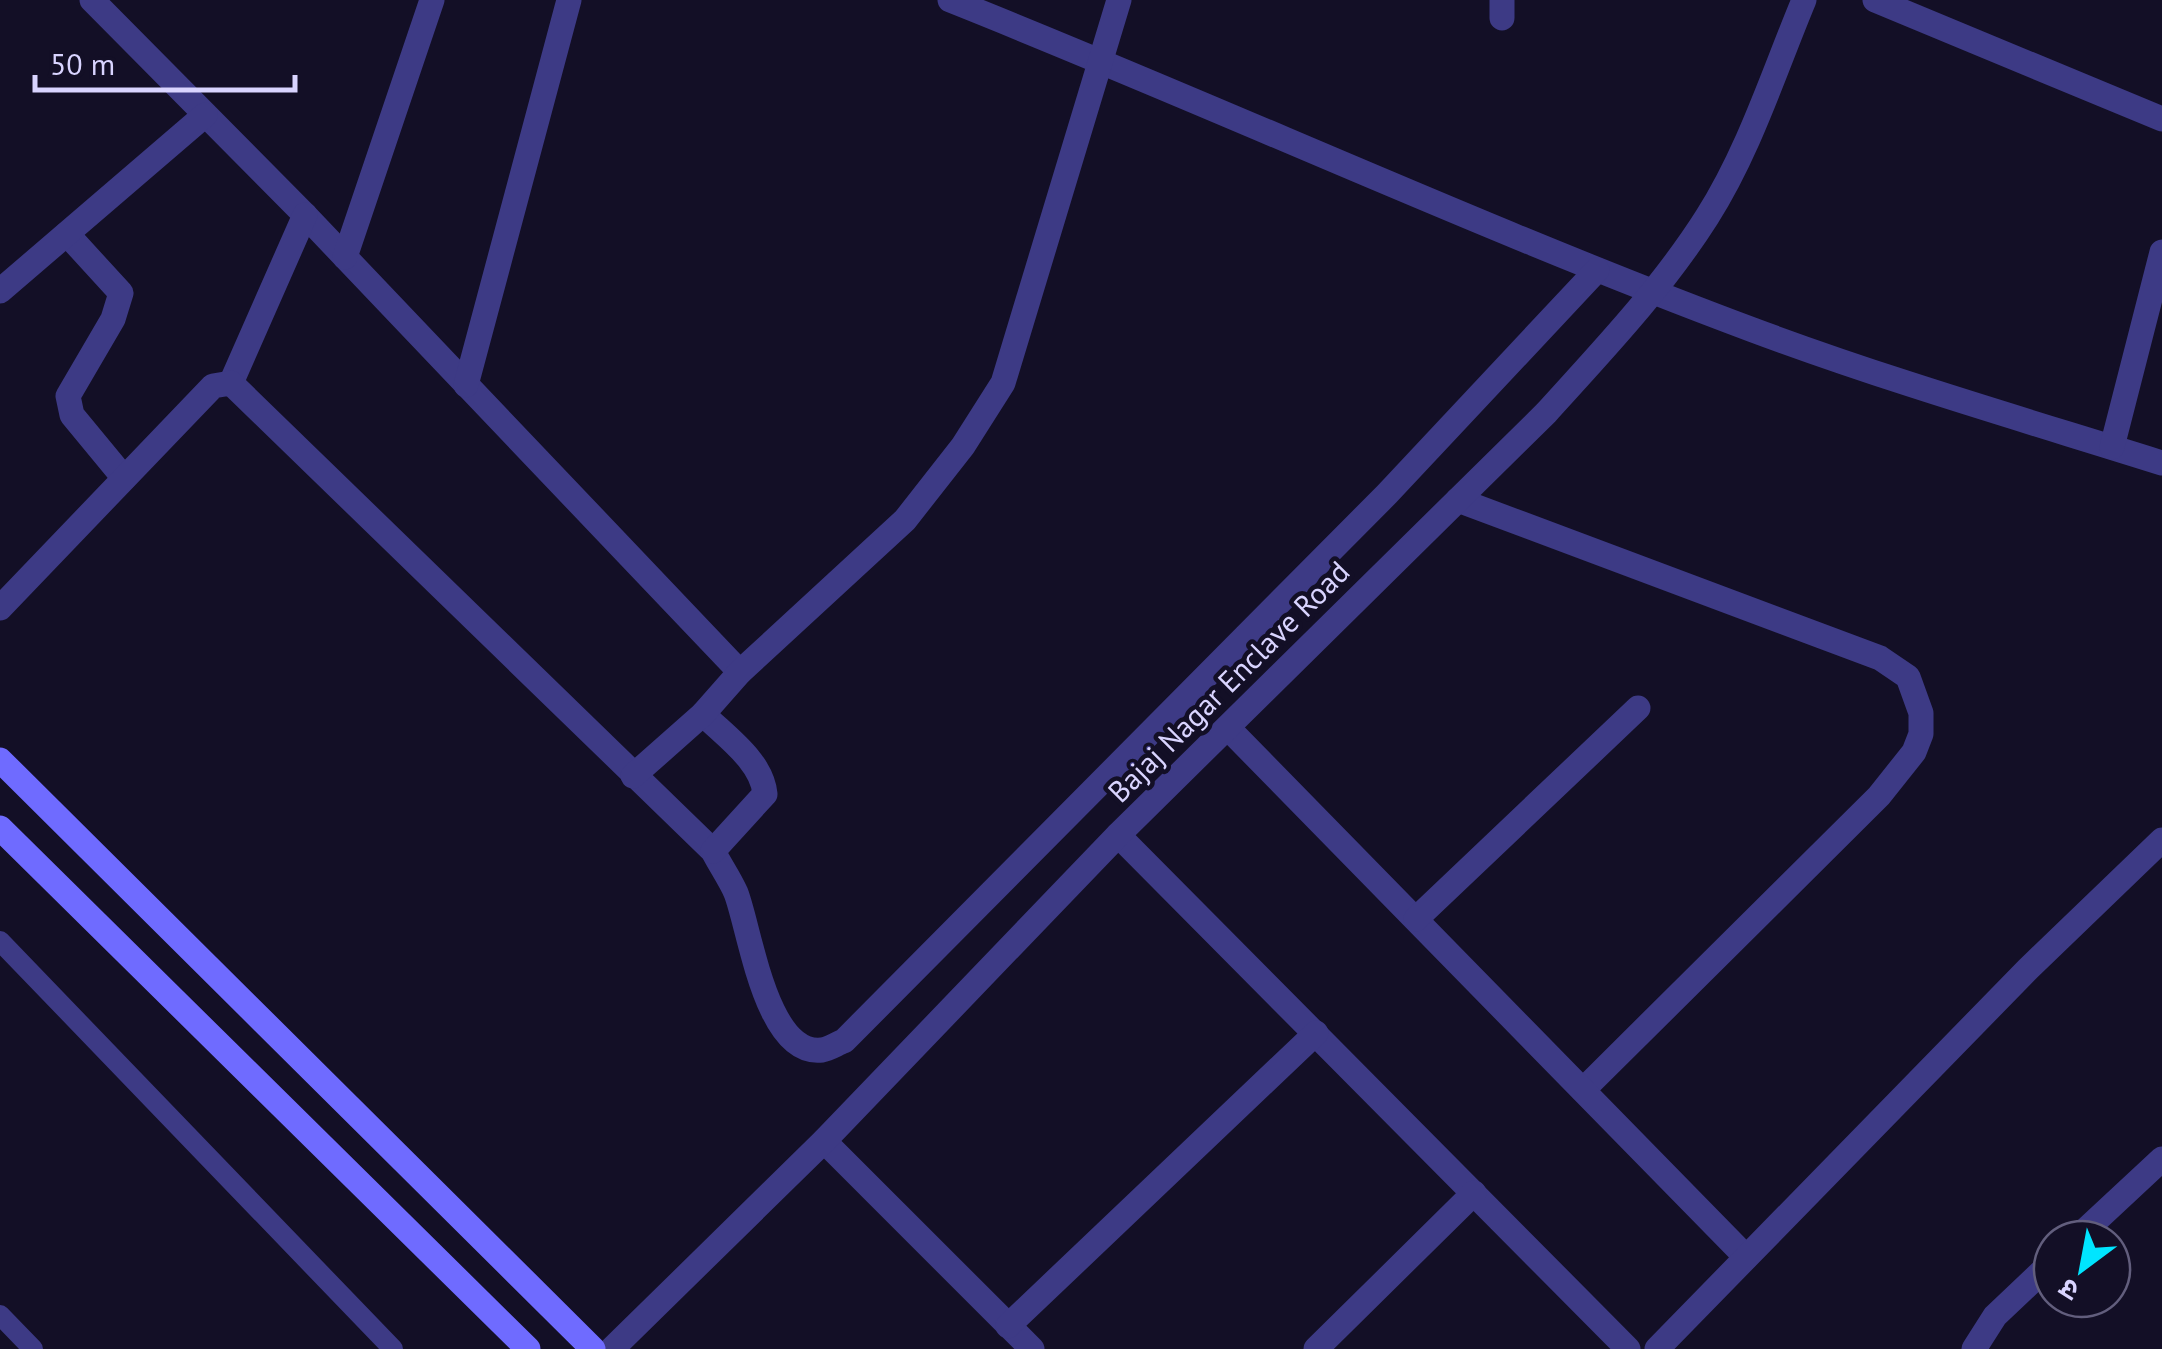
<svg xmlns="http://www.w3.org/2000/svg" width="2162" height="1349" font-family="'PT Sans','Noto Sans Devanagari',sans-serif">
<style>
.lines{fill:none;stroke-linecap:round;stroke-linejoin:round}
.lane{stroke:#3d3a85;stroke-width:20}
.street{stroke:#3d3a85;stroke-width:25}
.secondary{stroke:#6f6bff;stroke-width:25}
.labels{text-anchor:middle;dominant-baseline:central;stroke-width:9;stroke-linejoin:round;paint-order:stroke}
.street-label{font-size:30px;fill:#d9d4ff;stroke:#130f26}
</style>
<rect width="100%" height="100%" fill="#130f26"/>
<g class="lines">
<g class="lane">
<polyline points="0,941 393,1349"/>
<polyline points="0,1315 33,1349"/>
</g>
<g class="street">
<polyline points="92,0 305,215 740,672"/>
<path d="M950,0C1219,107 1482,229 1753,330C1887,380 2025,420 2162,463"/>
<polyline points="1875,0 2162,119"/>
<polyline points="1502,18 1502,0"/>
<polyline points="67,234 121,293 113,319 68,396 72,415 124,478"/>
<polyline points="345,257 432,0"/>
<polyline points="0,291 205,115"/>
<polyline points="231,383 305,215"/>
<polyline points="466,385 569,0"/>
<polyline points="2112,447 2162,252"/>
<polyline points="1458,500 1880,658 1908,677 1921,713 1921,734 1914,752 1879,796 1583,1090"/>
<path d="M0,608L213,386L231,383L713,851C720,865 730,879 736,893C750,929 766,1057 822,1050C829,1049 838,1043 844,1041L1387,494L1597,270"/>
<path d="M703,714C725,736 762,761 765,794L713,851"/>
<polyline points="1228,728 1746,1257"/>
<polyline points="633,776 703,714 740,672 905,520 963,446 1003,383 1119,0"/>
<polyline points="1118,835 1628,1349"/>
<polyline points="1416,919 1638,708"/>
<polyline points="824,1141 1032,1349"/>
<polyline points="2076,1239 2162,1159"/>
<polyline points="1008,1326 1316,1033"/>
<path d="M612,1349L824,1141L1118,835L1546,413C1603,350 1662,288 1707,217C1749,151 1774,72 1804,0"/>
<polyline points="1316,1349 1474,1193"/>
<polyline points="1657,1349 2028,969 2162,840"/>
<polyline points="1974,1349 1995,1316 2052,1262"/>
</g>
<g class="secondary">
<polyline points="0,760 593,1349"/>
<polyline points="0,828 528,1349"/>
</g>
</g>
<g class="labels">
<g class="street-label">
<text transform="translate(1228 681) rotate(-45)">Bajaj Nagar Enclave Road</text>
</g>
</g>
<g transform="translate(2082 1269) rotate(212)"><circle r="48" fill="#130f26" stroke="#625e7d" stroke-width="2.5"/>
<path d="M0-8L18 38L0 25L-18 38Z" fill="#00e5ff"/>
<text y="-15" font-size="28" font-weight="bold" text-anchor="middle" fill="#d9d4ff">उ</text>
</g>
<path d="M35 75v15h260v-15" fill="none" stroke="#d9d4ff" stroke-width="5"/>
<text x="50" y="75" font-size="30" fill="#d9d4ff" stroke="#130f26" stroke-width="8" paint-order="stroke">50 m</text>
</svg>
